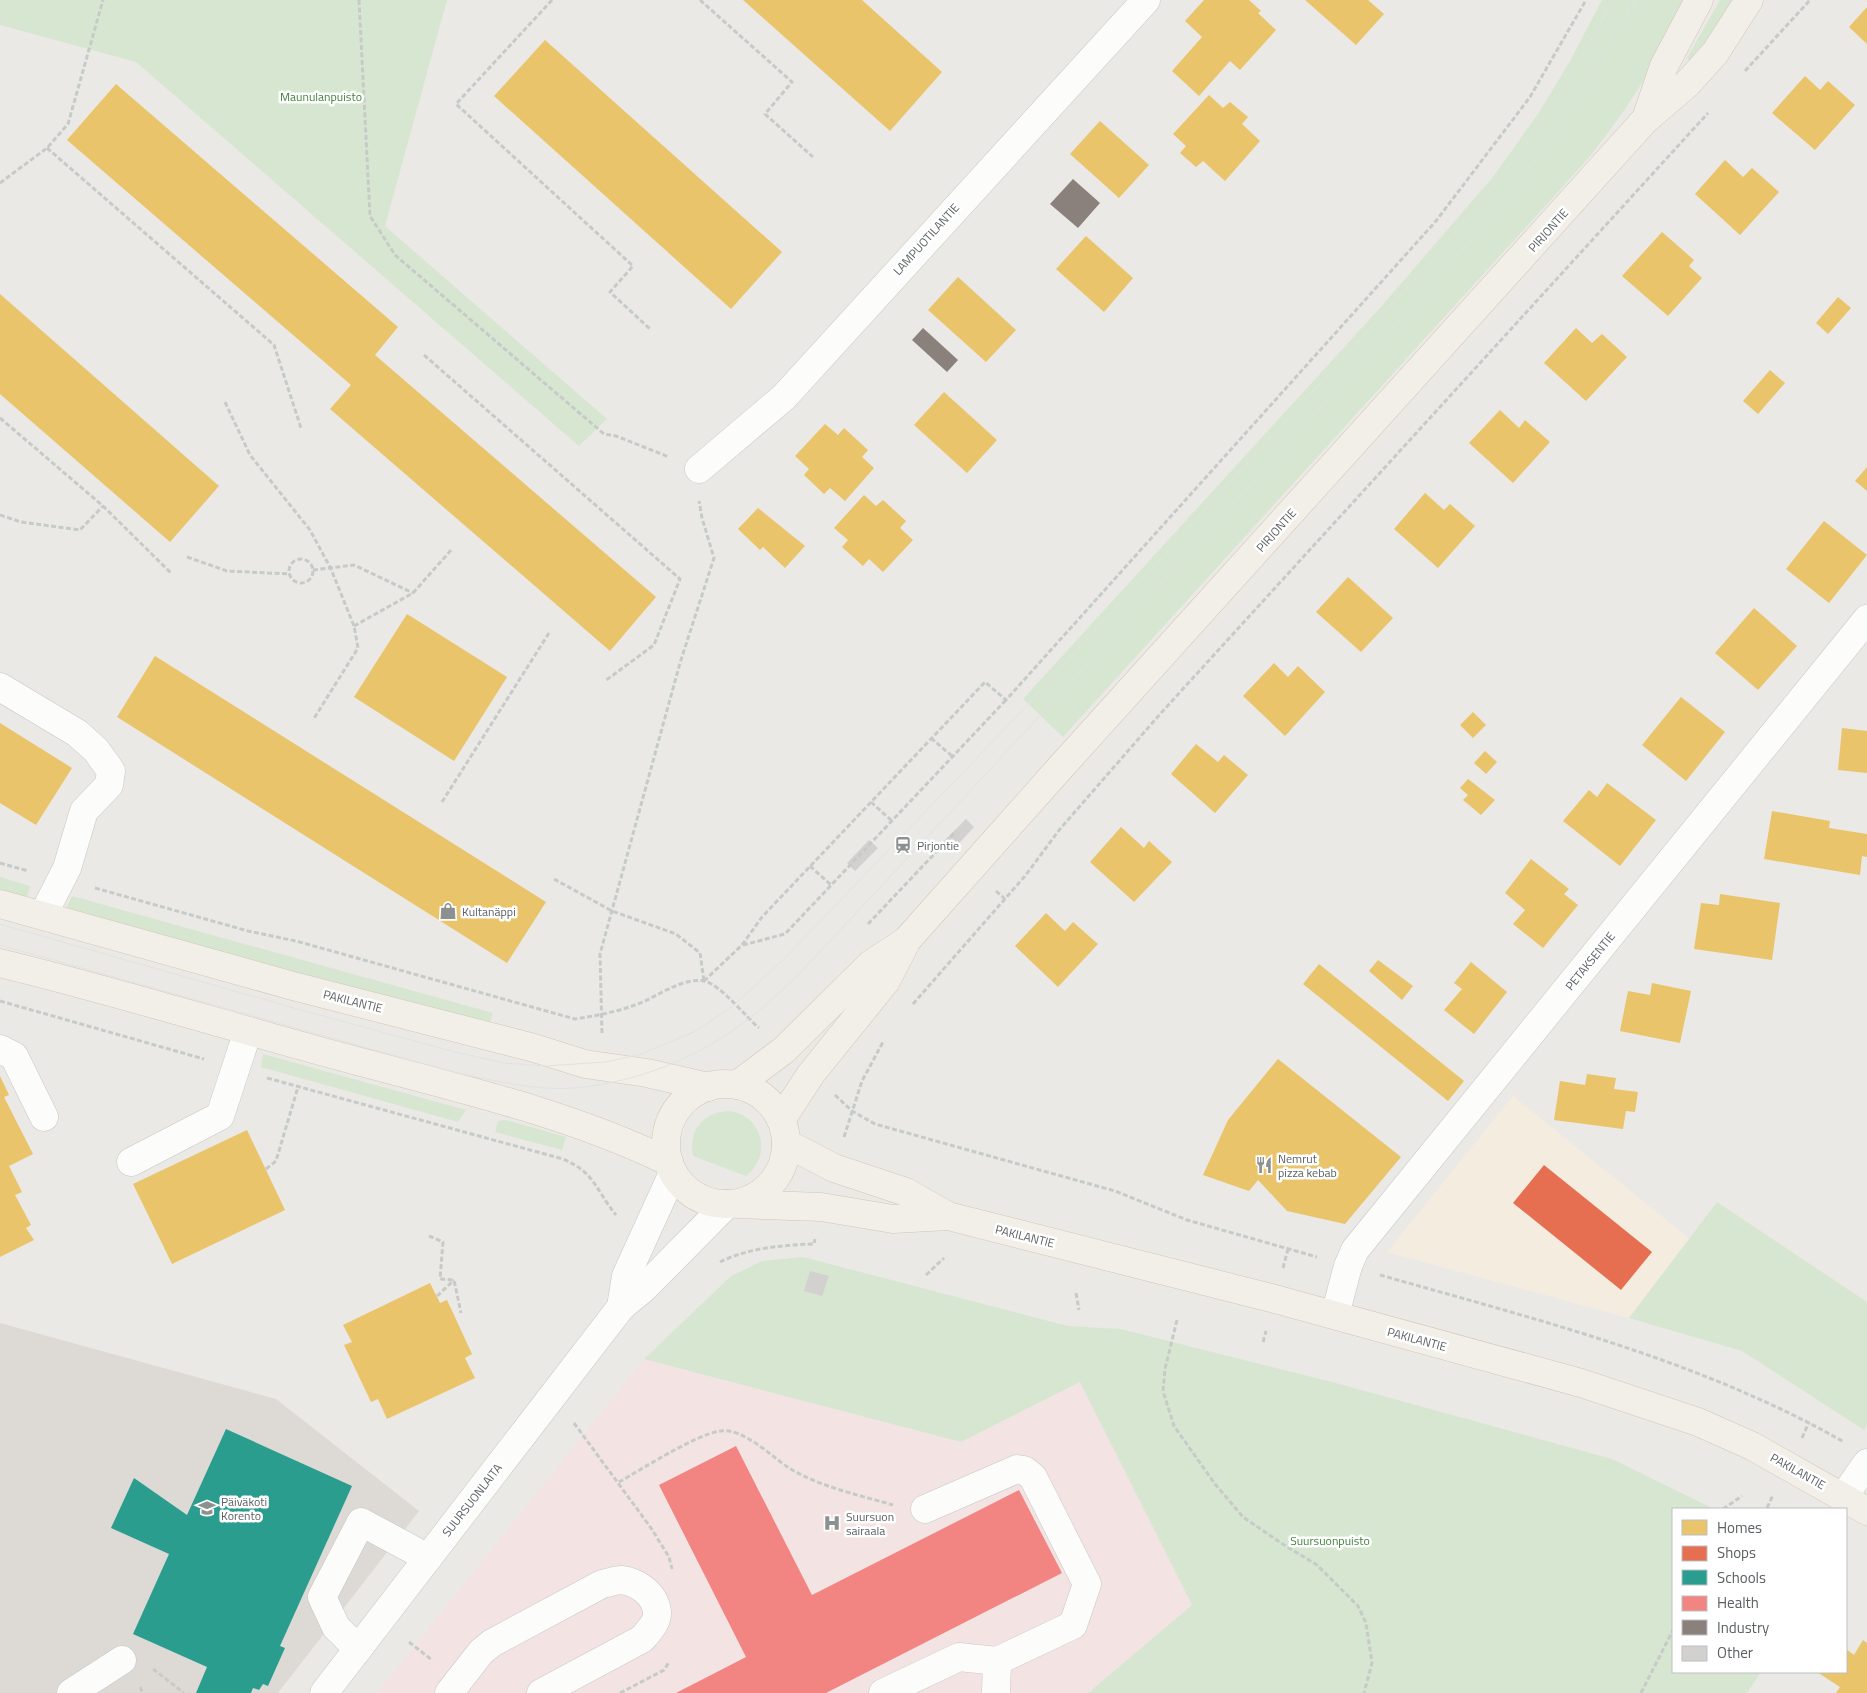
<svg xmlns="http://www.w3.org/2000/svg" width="1867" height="1693" font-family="'Titillium Web',sans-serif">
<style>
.commercial{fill:#f4ecdf}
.education{fill:#ddd9d5}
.medical{fill:#f3e4e3}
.green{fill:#d7e6d1}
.homes{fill:#e9c46a}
.shops{fill:#e76f51}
.schools{fill:#2a9d8f}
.health{fill:#f28482}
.industry{fill:#8a817c}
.building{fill:#d2d1cf}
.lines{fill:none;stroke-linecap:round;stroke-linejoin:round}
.minor-casing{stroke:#c7c7c6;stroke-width:29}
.major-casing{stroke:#d1c6b5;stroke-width:29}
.path{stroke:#c6cbc8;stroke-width:3;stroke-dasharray:5 2.5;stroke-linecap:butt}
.minor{stroke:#fcfcfb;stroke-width:28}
.major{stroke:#f2efe8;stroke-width:28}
.tram{stroke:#e2e2e2;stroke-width:1}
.labels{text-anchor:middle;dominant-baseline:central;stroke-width:5;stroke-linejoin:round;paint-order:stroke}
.park-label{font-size:12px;fill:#41823b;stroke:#fff}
.street-label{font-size:12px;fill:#5b6063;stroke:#fff}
.poi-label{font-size:12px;fill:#5b6063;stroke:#fff;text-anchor:start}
</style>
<rect width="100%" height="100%" fill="#ebe9e5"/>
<polygon class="commercial" points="1513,1096 1690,1239 1629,1318 1387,1252"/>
<polygon class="education" points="0,1323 276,1399 419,1511 278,1693 0,1693"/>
<polygon class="medical" points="644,1359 961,1442 1080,1382 1192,1605 1088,1693 377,1693"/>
<g class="green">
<polygon points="0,0 447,0 385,226 607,419 579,446 136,62 0,25"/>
<path d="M1602,0H1683C1658,63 1628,109 1586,161L1063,737L1023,699L1379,309L1492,178L1538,114L1570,61Z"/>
<polygon points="1720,0 1736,0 1694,64 1687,58"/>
<polygon points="0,877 30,886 27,898 0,891"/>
<polygon points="72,896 493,1013 489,1026 363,994 66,909"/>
<polygon points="263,1054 466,1110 458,1122 261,1067"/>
<path d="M730,1111C762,1116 773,1155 746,1176L693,1156C688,1131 703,1111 730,1111Z"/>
<polygon points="506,1120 566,1137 562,1150 495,1132 498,1121"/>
<polygon points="1717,1202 1867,1302 1867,1425 1864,1430 1742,1351 1629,1318"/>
<polygon points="803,1257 1068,1326 1121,1329 1332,1382 1612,1459 1714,1509 1673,1509 1673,1672 1761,1672 1747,1693 1088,1693 1192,1605 1080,1382 961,1442 644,1359 731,1276 762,1261"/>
</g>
<g class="homes">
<polygon points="743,0 862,0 942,72 890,131"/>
<polygon points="1204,0 1249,0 1261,11 1258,13 1276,30 1240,70 1230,61 1199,96 1172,71 1202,37 1185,21"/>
<polygon points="1305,0 1368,0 1384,14 1356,45"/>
<polygon points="1867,7 1867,44 1849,27"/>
<polygon points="545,40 782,252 731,309 494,96"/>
<polygon points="1805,76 1820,90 1828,81 1855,105 1815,150 1772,113"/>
<polygon points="116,84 398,327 375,355 656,597 610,651 330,409 351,385 67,140"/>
<polygon points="1209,95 1223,108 1230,102 1248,117 1242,124 1260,141 1225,181 1203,161 1196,167 1180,153 1186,146 1173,134"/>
<polygon points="1100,121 1149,165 1119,198 1070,154"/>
<polygon points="1725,160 1743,177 1752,168 1779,192 1740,235 1695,194"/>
<polygon points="1662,232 1694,260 1689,266 1702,278 1668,316 1622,276"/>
<polygon points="1086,236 1133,278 1104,312 1056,269"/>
<polygon points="958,277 1016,330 986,362 928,310"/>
<polygon points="0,294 219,486 170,542 0,394"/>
<polygon points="1838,297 1851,308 1828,334 1816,323"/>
<polygon points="1576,328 1592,343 1602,334 1627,357 1586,401 1544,363"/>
<polygon points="1770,370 1785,383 1758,414 1743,401"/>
<polygon points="944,392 997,440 967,473 914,425"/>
<polygon points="1500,410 1519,428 1525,420 1550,442 1513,483 1469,443"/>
<polygon points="825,424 838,435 844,428 868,450 862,457 874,468 845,501 830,488 824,494 804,475 809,469 795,456"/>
<polygon points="1867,467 1867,491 1855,481"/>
<polygon points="1425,493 1444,510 1450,504 1475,526 1438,568 1394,529"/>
<polygon points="864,495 876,506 883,500 906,521 900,528 913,540 883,572 869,559 863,566 842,547 848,540 834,528"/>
<polygon points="758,508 805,546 785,568 763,547 760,550 738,529"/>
<polygon points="1824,521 1867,555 1829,603 1786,569"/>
<polygon points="1348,577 1393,618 1361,652 1316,612"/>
<polygon points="1754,608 1797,646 1758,690 1715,653"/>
<polygon points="407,614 507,677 454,761 354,697"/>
<polygon points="155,656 546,902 507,963 117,717"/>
<polygon points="1274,663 1288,677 1298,666 1325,692 1285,736 1243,696"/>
<polygon points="1681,697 1725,732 1686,781 1642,745"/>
<polygon points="1473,712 1486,725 1473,738 1460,725"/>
<polygon points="0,723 72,768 36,825 0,803"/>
<polygon points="1842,728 1867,731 1867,773 1838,770"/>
<polygon points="1196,744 1218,762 1224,755 1248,775 1215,813 1171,774"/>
<polygon points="1485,751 1497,762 1486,774 1474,763"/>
<polygon points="1468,779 1495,800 1481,815 1463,800 1468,795 1460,788"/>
<polygon points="1607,783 1656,820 1620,866 1563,821 1589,790 1597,797"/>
<polygon points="1772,811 1830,821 1829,828 1867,834 1867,857 1862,856 1860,875 1764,859"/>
<polygon points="1121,827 1144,848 1149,841 1172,862 1134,902 1090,862"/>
<polygon points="1531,859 1569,889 1564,894 1578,905 1543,948 1513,924 1525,910 1505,893"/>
<polygon points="1720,894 1780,903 1772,960 1694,949 1701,903 1719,905"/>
<polygon points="1046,913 1065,931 1073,922 1098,944 1058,987 1015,946"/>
<polygon points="1378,960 1413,986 1402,1000 1369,971"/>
<polygon points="1471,962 1507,992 1474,1034 1444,1010 1462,989 1454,983"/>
<polygon points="1319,964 1464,1081 1448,1101 1303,984"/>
<polygon points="1652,983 1691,991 1680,1043 1620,1031 1628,991 1650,995"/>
<polygon points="1278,1059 1401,1157 1345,1224 1287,1211 1258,1180 1249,1191 1203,1175 1228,1120"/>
<polygon points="1587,1074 1616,1078 1614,1089 1638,1092 1635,1112 1626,1111 1623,1129 1554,1120 1560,1081 1585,1085"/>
<polygon points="0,1076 9,1095 4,1097 33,1154 9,1166 22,1192 15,1195 31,1225 26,1228 34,1240 0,1257"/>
<polygon points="247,1130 285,1210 172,1264 133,1184"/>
<polygon points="430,1283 440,1303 447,1300 472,1354 465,1358 475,1378 387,1419 378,1399 371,1402 344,1345 352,1342 343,1325"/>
<polygon points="1863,1640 1867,1643 1867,1693 1836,1693 1840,1687 1817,1672 1846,1672 1846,1649 1854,1655"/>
</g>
<polygon class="shops" points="1544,1165 1652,1252 1621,1290 1513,1203"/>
<polygon class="schools" points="226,1429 352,1486 280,1646 285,1648 268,1686 263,1684 259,1690 253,1688 251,1693 196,1693 207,1667 133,1634 169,1554 111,1528 134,1478 187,1515"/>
<polygon class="health" points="736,1446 812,1595 1019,1490 1062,1573 826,1693 676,1693 746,1657 659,1485"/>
<g class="industry">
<polygon points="1073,179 1100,203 1078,228 1050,204"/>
<polygon points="923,328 958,360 947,372 912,340"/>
</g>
<g class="building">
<polygon points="966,819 974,827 952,851 943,842"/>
<polygon points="869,840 878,848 855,871 847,863"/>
<polygon points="810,1271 829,1276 822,1296 804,1291"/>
</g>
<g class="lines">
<g class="minor-casing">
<g id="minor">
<polyline points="699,469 784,397 1146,0"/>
<polyline points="0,687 77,733 96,750 111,771 109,785 84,811 67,868 43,915"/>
<polyline points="0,1049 14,1056 44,1117"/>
<polyline points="131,1162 220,1116 248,1031"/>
<polyline points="621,1307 626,1276 673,1173"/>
<polyline points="1335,1315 1348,1266 1355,1250 1867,619"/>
<polyline points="1844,1496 1867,1463"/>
<polyline points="358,1649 336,1627 322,1597 361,1522 428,1558"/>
<polyline points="71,1693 122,1660"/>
<polyline points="324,1693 621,1307 644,1288 727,1204"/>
<path d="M449,1693L481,1652L492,1643L602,1584C608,1583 615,1580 621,1580C638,1582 655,1594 657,1612C658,1622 648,1632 642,1639L541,1693"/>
<polyline points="883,1693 959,1657 997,1661 1073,1625 1087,1584 1033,1477 1024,1470 1017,1469 925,1509"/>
<polyline points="996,1693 997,1661"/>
</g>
</g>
<g class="major-casing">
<g id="major">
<polyline points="1646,119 1664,66 1699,0"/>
<polyline points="0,904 293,986 534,1048 585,1064 647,1073 708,1087"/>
<path d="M0,963C116,991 230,1027 346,1058C453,1087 569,1113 669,1162"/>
<circle cx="726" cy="1144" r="60"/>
<polyline points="737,1085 784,1050 871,964 906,941"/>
<polyline points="781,1120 811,1074 886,981 907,940 1060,768 1645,120 1687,84 1715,53 1749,0"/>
<polyline points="786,1143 834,1168 906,1192 948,1216 1275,1299 1581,1383 1698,1422 1752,1446 1867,1511"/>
<polyline points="738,1204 821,1207 893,1219 948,1216"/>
</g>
</g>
<g class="path">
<polyline points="359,0 370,216 395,255 604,434 616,436 669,457"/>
<polyline points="552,0 456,104 633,266 610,292 650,329"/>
<polyline points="700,0 792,82 765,114 813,157"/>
<polyline points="1745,71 1810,0"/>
<polyline points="47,148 274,345 301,428"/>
<polyline points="0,183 47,148 68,124 103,0"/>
<polyline points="424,355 680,579 654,645 605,681"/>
<polyline points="225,402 250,455 310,530 331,569 354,626 358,648 313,720"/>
<polyline points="0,418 103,506 172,574"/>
<polyline points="0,515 21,522 80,530 103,506"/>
<polyline points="187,557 227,571 290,574"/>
<circle cx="301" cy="571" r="12"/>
<polyline points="313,570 354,565 413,593"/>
<polyline points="354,626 413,593 452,549"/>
<polyline points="931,738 953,757"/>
<polyline points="442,802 549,633"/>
<polyline points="871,802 892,821"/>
<polyline points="0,863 28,871"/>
<polyline points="810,866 831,885"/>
<polyline points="554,879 612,911 676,934 700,953 704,981"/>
<path d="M95,888L248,931L296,941L575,1019C595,1016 616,1012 635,1005C656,998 681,977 704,981C720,984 746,1017 759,1028"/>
<polyline points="996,891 1005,899"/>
<polyline points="868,924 956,831"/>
<polyline points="743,945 785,934 1006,700"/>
<polyline points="704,981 742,945 762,917 985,682 1006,700 1436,221 1530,97 1586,0"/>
<polyline points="0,1001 204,1059"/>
<polyline points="913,1004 1025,876 1060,829 1161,713 1708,113"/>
<polyline points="602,1033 600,954 680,663 714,558 702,518 699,501"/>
<path d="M267,1078L563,1159C596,1173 596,1191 616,1215"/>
<polyline points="835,1095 852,1111 875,1124 1115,1191 1187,1220 1317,1257"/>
<polyline points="844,1137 862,1081 883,1042"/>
<polyline points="266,1169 276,1161 298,1087"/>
<polyline points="429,1236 443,1242 440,1279 454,1280 461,1313"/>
<path d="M720,1262C748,1248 783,1245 814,1244L815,1239"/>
<polyline points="1283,1268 1288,1249"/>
<polyline points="926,1275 944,1258"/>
<path d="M1380,1275C1538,1320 1700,1360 1844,1442"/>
<polyline points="1076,1293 1079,1310"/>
<polyline points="437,1296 454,1280"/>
<polyline points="1177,1320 1165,1369 1163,1391 1174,1426 1215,1484 1243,1517 1281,1543 1317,1565 1358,1606 1366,1623 1372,1663 1364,1693"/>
<polyline points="1263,1342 1266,1331"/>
<polyline points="574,1423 651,1528 669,1557 672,1569"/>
<polyline points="1802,1438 1809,1422"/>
<path d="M619,1482C644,1468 695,1435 720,1431C742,1427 771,1456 789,1468C820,1487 859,1495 893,1505"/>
<polyline points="1767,1508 1773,1495"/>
<polyline points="1723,1509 1742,1496"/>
<polyline points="409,1642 432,1660"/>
<polyline points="153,1669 184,1693"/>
<polyline points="140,1687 143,1693"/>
<polyline points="620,1693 664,1670 669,1662"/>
<polyline points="1641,1693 1673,1630"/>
</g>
<use href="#minor" class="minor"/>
<use href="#major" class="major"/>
<g class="tram">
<path d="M0,924L294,1008L455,1052L504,1063L546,1066L605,1062L638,1055L694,1032L734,1005L784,959L1019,714L1436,256C1474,210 1513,164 1546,115C1570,78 1592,39 1613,0"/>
<path d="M0,945L453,1072C492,1080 533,1091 573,1088C617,1085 663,1070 701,1050C758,1020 800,973 843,927C877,891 910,855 944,819C1114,637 1280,452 1448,267C1477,233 1506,200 1533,164C1571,112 1605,57 1635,0"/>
</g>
</g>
<defs>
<g id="station-bare" transform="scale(1.35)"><path d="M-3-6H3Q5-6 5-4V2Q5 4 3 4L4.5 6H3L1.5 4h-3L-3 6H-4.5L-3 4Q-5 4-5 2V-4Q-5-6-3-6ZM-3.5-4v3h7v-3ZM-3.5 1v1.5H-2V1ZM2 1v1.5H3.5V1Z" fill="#8d9090" stroke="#fff" stroke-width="2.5" paint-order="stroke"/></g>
<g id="shop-bare" transform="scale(1.35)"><path d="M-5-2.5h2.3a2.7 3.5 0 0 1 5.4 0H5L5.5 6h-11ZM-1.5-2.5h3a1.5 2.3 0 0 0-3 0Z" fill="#8d9090" stroke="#fff" stroke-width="2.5" paint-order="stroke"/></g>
<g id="restaurant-bare" transform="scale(1.35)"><path d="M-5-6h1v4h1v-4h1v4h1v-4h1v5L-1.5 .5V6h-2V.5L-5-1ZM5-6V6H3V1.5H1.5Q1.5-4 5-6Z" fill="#8d9090" stroke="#fff" stroke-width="2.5" paint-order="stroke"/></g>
<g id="school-bare" transform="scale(1.35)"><path d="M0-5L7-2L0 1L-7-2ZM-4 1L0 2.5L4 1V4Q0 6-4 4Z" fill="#8d9090" stroke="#fff" stroke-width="2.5" paint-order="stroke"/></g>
<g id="hospital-bare" transform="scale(1.35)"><path d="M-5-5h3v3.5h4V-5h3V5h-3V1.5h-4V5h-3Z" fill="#8d9090" stroke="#fff" stroke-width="2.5" paint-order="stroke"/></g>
</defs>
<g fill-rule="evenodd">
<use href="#station-bare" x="903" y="845"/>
<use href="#shop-bare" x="448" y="911"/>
<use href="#restaurant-bare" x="1264" y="1165"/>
<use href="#school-bare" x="207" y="1508"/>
<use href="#hospital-bare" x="832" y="1523"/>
</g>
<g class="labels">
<g class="park-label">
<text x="321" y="96">Maunulanpuisto</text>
<text x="1330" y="1540">Suursuonpuisto</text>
</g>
<g class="street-label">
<text transform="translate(1548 230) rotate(-48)">PIRJONTIE</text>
<text transform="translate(926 239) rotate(-48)">LAMPUOTILANTIE</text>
<text transform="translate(1276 530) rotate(-48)">PIRJONTIE</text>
<text transform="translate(1590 961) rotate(-51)">PETAKSENTIE</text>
<text transform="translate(353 1001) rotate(14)">PAKILANTIE</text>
<text transform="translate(1025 1236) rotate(14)">PAKILANTIE</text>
<text transform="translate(1417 1339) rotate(15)">PAKILANTIE</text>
<text transform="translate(1798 1471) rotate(29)">PAKILANTIE</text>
<text transform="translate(472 1500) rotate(-52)">SUURSUONLAITA</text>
</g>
<g class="poi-label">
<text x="917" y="845">Pirjontie</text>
<text x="462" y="911">Kultanäppi</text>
<text x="1278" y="1158">Nemrut<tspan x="1278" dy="14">pizza kebab</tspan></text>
<text x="221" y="1501">Päiväkoti<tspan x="221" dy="14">Korento</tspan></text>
<text x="846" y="1516">Suursuon<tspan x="846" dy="14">sairaala</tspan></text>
</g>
</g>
<rect x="1672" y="1508" width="175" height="165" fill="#ffffff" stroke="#bdbfc1"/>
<rect x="1682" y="1520" width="25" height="15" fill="#e9c46a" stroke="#bdbfc1"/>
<text x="1717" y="1533" font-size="15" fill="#5b6063">Homes</text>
<rect x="1682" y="1546" width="25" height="15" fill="#e76f51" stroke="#bdbfc1"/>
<text x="1717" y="1558" font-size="15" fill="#5b6063">Shops</text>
<rect x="1682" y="1570" width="25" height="15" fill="#2a9d8f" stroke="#bdbfc1"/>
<text x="1717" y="1583" font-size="15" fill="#5b6063">Schools</text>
<rect x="1682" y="1596" width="25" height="15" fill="#f28482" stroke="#bdbfc1"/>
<text x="1717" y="1608" font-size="15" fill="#5b6063">Health</text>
<rect x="1682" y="1620" width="25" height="15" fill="#8a817c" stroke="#bdbfc1"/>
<text x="1717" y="1633" font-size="15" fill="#5b6063">Industry</text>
<rect x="1682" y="1646" width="25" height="15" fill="#d2d1cf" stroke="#bdbfc1"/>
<text x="1717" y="1658" font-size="15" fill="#5b6063">Other</text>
</svg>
